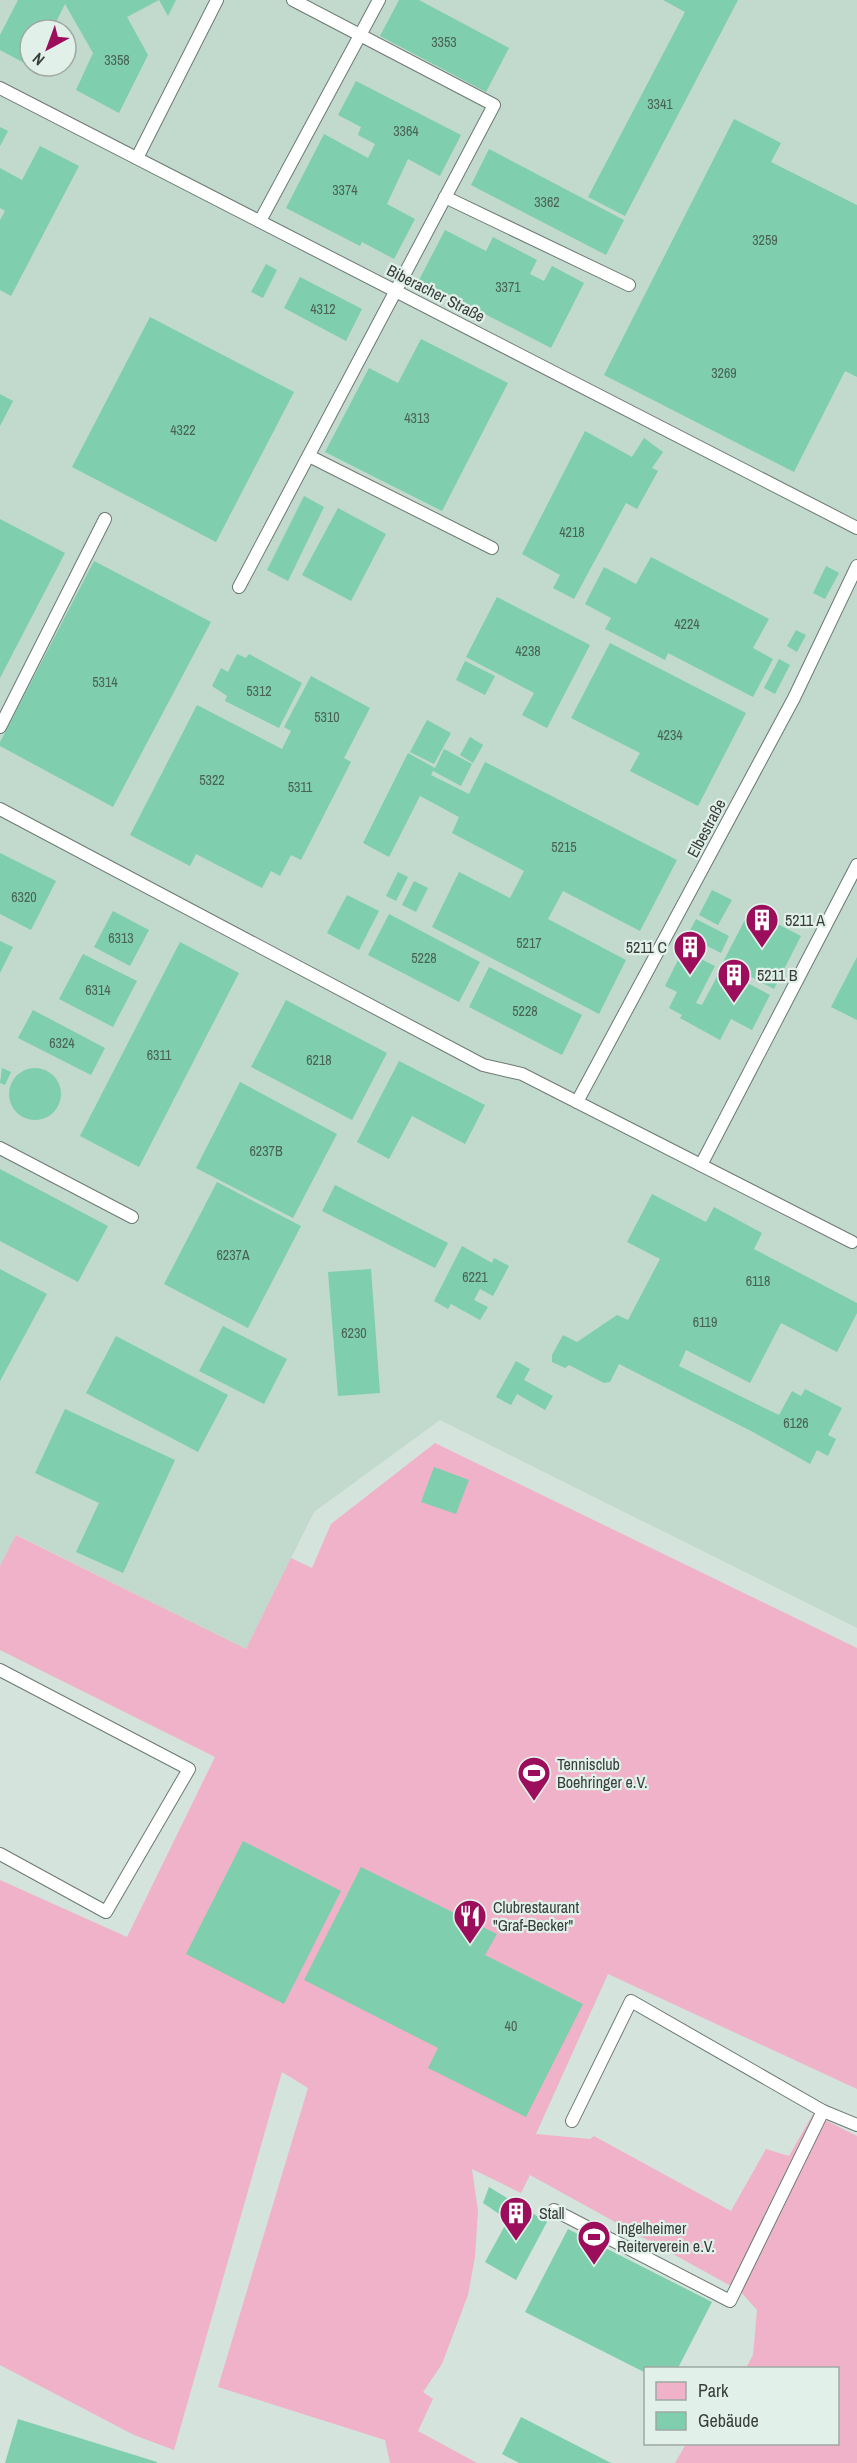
<svg xmlns="http://www.w3.org/2000/svg" width="857" height="2463" font-family="'Archivo Narrow',sans-serif">
<style>
.built{fill:#c2d9ce;fill-rule:evenodd}
.green{fill:#f0b2c9}
.building{fill:#7fceae}
.lines{fill:none;stroke-linecap:round;stroke-linejoin:round}
.lane-casing{stroke:#6c7973;stroke-width:14}
.lane{stroke:#fff;stroke-width:12}
.labels{text-anchor:middle;dominant-baseline:central;stroke-width:4.5;stroke-linejoin:round;paint-order:stroke}
.number-label{font-size:14px;fill:#4a6258}
.street-label{font-size:16px;fill:#393e3c;stroke:#e1f0e9}
.poi-label{font-size:16px;fill:#393e3c;stroke:#e1f0e9;text-anchor:start}
</style>
<rect width="100%" height="100%" fill="#d4e3dc"/>
<path class="built" d="M0,0H857V1628L440,1420L314,1512L246,1649L17,1535L0,1566ZM30,30H66V66H30Z"/>
<polygon class="green" points="435,1443 857,1648 857,2089 608,1974 536,2134 590,2139 594,2136 731,2211 766,2149 789,2156 813,2114 857,2136 857,2463 675,2463 686,2444 838,2444 838,2368 746,2368 753,2355 757,2310 740,2291 530,2175 521,2193 472,2169 478,2211 475,2257 468,2295 442,2364 423,2392 433,2399 418,2431 477,2463 390,2463 385,2440 218,2387 308,2088 282,2072 174,2450 134,2435 0,2365 0,1880 127,1937 215,1757 0,1650 0,1566 16,1535 246,1649 291,1558 312,1568 331,1524"/>
<g class="building">
<polygon points="18,0 176,0 168,16 159,0 127,17 148,55 119,113 76,90 93,53 65,4 52,30 30,30 30,66 0,50 0,35"/>
<polygon points="399,0 419,0 509,48 486,92 380,36"/>
<polygon points="663,0 738,0 625,216 588,197 685,12"/>
<polygon points="356,81 461,135 440,176 408,159 387,204 415,219 394,259 362,242 360,246 286,208 324,134 368,158 375,144 358,135 361,127 338,115"/>
<polygon points="734,119 781,143 771,162 857,205 857,377 845,371 794,472 604,375"/>
<polygon points="0,127 8,131 0,146"/>
<polygon points="40,146 79,166 11,296 0,290 0,220 5,211 0,208 0,168 22,180"/>
<polygon points="489,149 624,220 606,255 471,185"/>
<polygon points="445,230 486,251 493,237 537,260 530,274 544,281 552,266 584,283 551,348 419,280"/>
<polygon points="266,264 277,270 263,298 251,292"/>
<polygon points="300,277 362,309 346,341 284,308"/>
<polygon points="150,317 294,392 216,542 72,467"/>
<polygon points="421,339 508,383 442,511 325,452 369,368 398,383"/>
<polygon points="0,394 13,401 0,426"/>
<polygon points="585,431 632,457 644,438 663,452 652,468 658,471 637,509 626,503 574,599 553,588 560,575 522,554"/>
<polygon points="304,496 324,507 288,581 267,570"/>
<polygon points="338,508 386,534 351,601 302,575"/>
<polygon points="0,519 65,553 0,678"/>
<polygon points="651,557 769,619 753,648 773,659 753,697 668,653 665,660 605,629 611,618 585,604 604,567 636,584"/>
<polygon points="94,561 211,622 113,807 0,746 0,742"/>
<polygon points="826,566 839,573 825,599 813,593"/>
<polygon points="497,597 590,645 547,728 522,715 534,693 466,657"/>
<polygon points="796,630 806,635 797,652 787,646"/>
<polygon points="610,643 746,713 698,806 630,771 640,753 571,718"/>
<polygon points="237,654 246,658 249,654 302,683 279,728 225,701 227,696 212,686 221,668 228,672"/>
<polygon points="779,659 790,665 775,694 764,688"/>
<polygon points="465,661 495,676 485,695 456,680"/>
<polygon points="311,676 370,708 344,758 351,762 301,860 291,855 280,876 271,871 262,888 196,854 190,866 130,835 197,705 282,749 291,731 284,727"/>
<polygon points="427,720 451,733 434,764 410,752"/>
<polygon points="470,737 483,745 473,763 460,755"/>
<polygon points="444,749 472,764 461,786 433,771 431,775 469,794 485,762 677,860 640,931 563,891 548,919 626,960 599,1014 432,927 459,872 510,898 524,871 452,833 459,817 420,796 389,857 363,843 408,753 435,768"/>
<polygon points="0,853 56,881 31,930 0,914"/>
<polygon points="398,872 408,877 396,901 386,896"/>
<polygon points="414,881 428,888 416,912 402,905"/>
<polygon points="712,890 732,900 718,925 699,915"/>
<polygon points="347,895 379,911 359,950 327,933"/>
<polygon points="750,910 801,936 774,989 723,962"/>
<polygon points="113,911 149,930 130,966 94,947"/>
<polygon points="389,914 480,962 459,1002 368,955"/>
<polygon points="696,919 729,936 721,953 687,936"/>
<polygon points="0,941 13,947 0,973"/>
<polygon points="180,942 239,973 139,1167 80,1136"/>
<polygon points="683,950 715,966 696,1003 702,1005 721,969 770,995 752,1030 731,1019 720,1040 680,1018 682,1015 669,1008 677,992 665,986"/>
<polygon points="83,954 137,981 113,1027 59,999"/>
<polygon points="857,957 857,1020 831,1007"/>
<polygon points="489,967 582,1015 562,1055 469,1007"/>
<polygon points="286,1000 387,1053 352,1120 251,1067"/>
<polygon points="33,1010 105,1048 91,1075 18,1038"/>
<polygon points="399,1061 485,1105 465,1144 412,1116 389,1159 357,1142"/>
<circle cx="35" cy="1094" r="26"/>
<polygon points="2,1068 11,1072 5,1085 0,1083"/>
<polygon points="240,1082 337,1134 293,1218 196,1168"/>
<polygon points="0,1169 108,1226 78,1282 0,1241"/>
<polygon points="217,1182 301,1226 248,1328 164,1284"/>
<polygon points="335,1185 448,1243 435,1268 322,1211"/>
<polygon points="652,1194 706,1222 714,1207 762,1233 754,1249 857,1303 857,1313 837,1352 781,1323 750,1383 686,1350 679,1366 779,1415 792,1391 801,1396 805,1389 842,1408 828,1435 836,1439 828,1456 817,1450 810,1464 753,1432 619,1364 610,1382 604,1383 569,1365 565,1368 552,1362 552,1355 563,1335 577,1342 617,1315 628,1320 660,1259 627,1242"/>
<polygon points="462,1246 492,1263 494,1258 509,1266 493,1296 480,1289 474,1300 488,1307 480,1320 451,1304 448,1309 434,1301"/>
<polygon points="0,1269 47,1294 0,1381"/>
<polygon points="371,1269 380,1393 338,1396 328,1272"/>
<polygon points="223,1326 287,1359 264,1404 199,1371"/>
<polygon points="116,1336 228,1395 198,1452 86,1393"/>
<polygon points="516,1361 530,1369 524,1380 553,1396 545,1410 517,1394 511,1405 496,1397"/>
<polygon points="65,1409 175,1460 123,1573 76,1552 99,1503 35,1473"/>
<polygon points="434,1467 469,1480 456,1514 421,1502"/>
<polygon points="243,1841 341,1891 284,2004 186,1954"/>
<polygon points="361,1867 497,1934 485,1955 583,2004 526,2117 428,2068 438,2048 304,1980"/>
<polygon points="489,2187 547,2222 516,2280 485,2262 508,2220 483,2203"/>
<polygon points="568,2229 712,2302 678,2368 646,2368 646,2373 525,2312"/>
<polygon points="521,2417 611,2463 519,2463 502,2454"/>
<polygon points="18,2419 157,2462 157,2463 5,2463"/>
</g>
<g class="lines">
<g class="lane-casing">
<g id="lane">
<polyline points="0,88 857,528"/>
<polyline points="137,158 217,0"/>
<polyline points="445,197 629,285"/>
<polyline points="260,221 379,0"/>
<polyline points="309,456 492,548"/>
<polyline points="239,587 494,105 293,0"/>
<polyline points="0,727 105,519"/>
<polyline points="0,809 483,1065 522,1074 852,1242"/>
<polyline points="577,1102 794,698 857,566"/>
<polyline points="0,1148 132,1217"/>
<polyline points="701,1165 857,865"/>
<polyline points="0,1670 189,1769 106,1912 0,1854"/>
<polyline points="572,2121 631,2001 823,2111 857,2125"/>
<polyline points="554,2210 730,2301 823,2111"/>
</g>
</g>
<use href="#lane" class="lane"/>
</g>
<defs>
<g id="building-pin" transform="scale(1.725)"><path d="M0 17L-7.5 6A9.5 9.5 0 1 1 7.5 6Z" fill="#9c0e5c" stroke="#e1f0e9"/><path d="M-4-6H4V6H1V3H-1V6H-4ZM-2.5-4.3h1.7v1.8h-1.7ZM.8-4.3h1.7v1.8H.8ZM-2.5-1h1.7V.8h-1.7ZM.8-1h1.7V.8H.8Z" fill="#fff"/></g>
<g id="stadium-pin" transform="scale(1.725)"><path d="M0 17L-7.5 6A9.5 9.5 0 1 1 7.5 6Z" fill="#9c0e5c" stroke="#e1f0e9"/><path d="M0-5a6.5 5 0 1 0 0 10a6.5 5 0 1 0 0-10ZM-3.5-1.8h7v3.6h-7Z" fill="#fff"/></g>
<g id="restaurant-pin" transform="scale(1.725)"><path d="M0 17L-7.5 6A9.5 9.5 0 1 1 7.5 6Z" fill="#9c0e5c" stroke="#e1f0e9"/><path d="M-5-6h1v4h1v-4h1v4h1v-4h1v5L-1.5 .5V6h-2V.5L-5-1ZM5-6V6H3V1.5H1.5Q1.5-4 5-6Z" fill="#fff"/></g>
</defs>
<g fill-rule="evenodd">
<use href="#building-pin" x="762" y="920"/>
<use href="#building-pin" x="690" y="947"/>
<use href="#building-pin" x="734" y="975"/>
<use href="#stadium-pin" x="534" y="1773"/>
<use href="#restaurant-pin" x="470" y="1916"/>
<use href="#building-pin" x="516" y="2213"/>
<use href="#stadium-pin" x="594" y="2237"/>
</g>
<g class="labels">
<g class="number-label">
<text x="444" y="42">3353</text>
<text x="117" y="60">3358</text>
<text x="660" y="104">3341</text>
<text x="406" y="131">3364</text>
<text x="345" y="190">3374</text>
<text x="547" y="202">3362</text>
<text x="765" y="240">3259</text>
<text x="508" y="287">3371</text>
<text x="323" y="309">4312</text>
<text x="724" y="373">3269</text>
<text x="417" y="418">4313</text>
<text x="183" y="430">4322</text>
<text x="572" y="532">4218</text>
<text x="687" y="624">4224</text>
<text x="528" y="651">4238</text>
<text x="105" y="682">5314</text>
<text x="259" y="691">5312</text>
<text x="327" y="717">5310</text>
<text x="670" y="735">4234</text>
<text x="212" y="780">5322</text>
<text x="300" y="787">5311</text>
<text x="564" y="847">5215</text>
<text x="24" y="897">6320</text>
<text x="121" y="938">6313</text>
<text x="529" y="943">5217</text>
<text x="424" y="958">5228</text>
<text x="98" y="990">6314</text>
<text x="525" y="1011">5228</text>
<text x="62" y="1043">6324</text>
<text x="159" y="1055">6311</text>
<text x="319" y="1060">6218</text>
<text x="266" y="1151">6237B</text>
<text x="233" y="1255">6237A</text>
<text x="475" y="1277">6221</text>
<text x="758" y="1281">6118</text>
<text x="705" y="1322">6119</text>
<text x="354" y="1333">6230</text>
<text x="796" y="1423">6126</text>
<text x="511" y="2026">40</text>
</g>
<g class="street-label">
<text transform="translate(436 293) rotate(27)">Biberacher Straße</text>
<text transform="translate(706 828) rotate(-62)">Elbestraße</text>
</g>
<g class="poi-label">
<text x="785" y="920">5211 A</text>
<text x="667" y="947" text-anchor="end">5211 C</text>
<text x="757" y="975">5211 B</text>
<text x="557" y="1764">Tennisclub<tspan x="557" dy="18">Boehringer e.V.</tspan></text>
<text x="493" y="1907">Clubrestaurant<tspan x="493" dy="18">"Graf-Becker"</tspan></text>
<text x="539" y="2213">Stall</text>
<text x="617" y="2228">Ingelheimer<tspan x="617" dy="18">Reiterverein e.V.</tspan></text>
</g>
</g>
<rect x="644" y="2367" width="195" height="78" fill="#e1f0e9" stroke="#9ea9a4" stroke-width="1.5"/>
<rect x="656" y="2382" width="30" height="18" fill="#f0b2c9" stroke="#9ea9a4" stroke-width="1.5"/>
<text x="698" y="2397" font-size="18" fill="#393e3c">Park</text>
<rect x="656" y="2412" width="30" height="18" fill="#7fceae" stroke="#9ea9a4" stroke-width="1.5"/>
<text x="698" y="2427" font-size="18" fill="#393e3c">Gebäude</text>
<g transform="translate(48 48) rotate(221)"><circle r="28" fill="#e1f0e9" stroke="#9ea9a4" stroke-width="1.5"/>
<path d="M0-4.5L10 22L0 15L-10 22Z" fill="#9c0e5c"/>
<text y="-9" font-size="16" font-weight="bold" text-anchor="middle" fill="#393e3c">N</text>
</g>
</svg>
